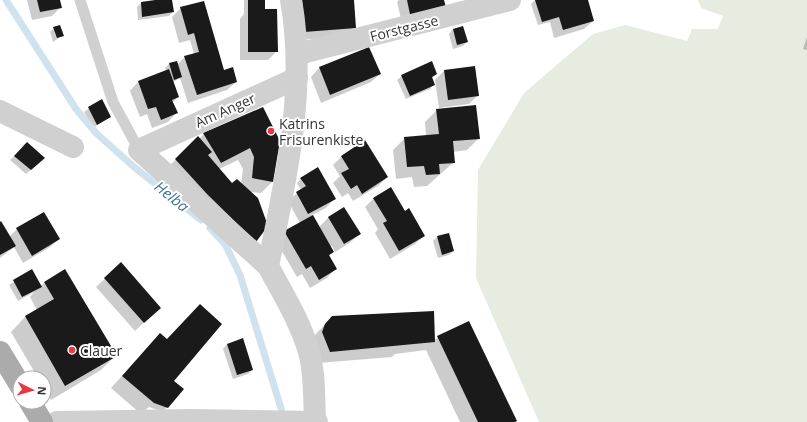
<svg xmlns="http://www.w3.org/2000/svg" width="807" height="422" font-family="'Open Sans',sans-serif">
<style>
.green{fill:#e6ecdf}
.shadow{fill:#0003;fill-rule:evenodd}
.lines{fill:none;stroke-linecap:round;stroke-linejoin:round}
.stream{stroke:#cfe2ee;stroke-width:7}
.building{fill:#1a1a1a}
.service{stroke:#d0d0d0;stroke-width:11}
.minor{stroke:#d0d0d0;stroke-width:22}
.primary{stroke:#ababab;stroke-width:22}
.poi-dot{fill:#e63946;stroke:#fff;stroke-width:1.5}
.labels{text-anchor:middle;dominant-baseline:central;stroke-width:4;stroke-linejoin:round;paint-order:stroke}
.street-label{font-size:14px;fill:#333;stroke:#fff}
.poi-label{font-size:14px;fill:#333;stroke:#fff;text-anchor:start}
.water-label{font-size:15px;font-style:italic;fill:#3f7597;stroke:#fff}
</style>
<rect width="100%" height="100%" fill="#fff"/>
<polygon class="green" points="698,0 807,0 807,422 539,422 476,278 478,170 524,93 593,34 625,25 687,41 692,29 718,29 723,16 701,8"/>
<g class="shadow">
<polygon points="27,0 59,0 61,7 52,16 32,20"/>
<polygon points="163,0 171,0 173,12 169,16 138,20 137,7 141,3"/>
<polygon points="244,0 264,0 264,8 277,51 268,60 240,60 240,19 244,14"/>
<polygon points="309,0 353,0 355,28 346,37 296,40"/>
<polygon points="399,0 443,0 403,27 397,2"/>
<polygon points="535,0 587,0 593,21 584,29 554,38 550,22 538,25 531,4"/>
<polygon points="181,8 224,71 236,82 227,90 188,103 180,78 173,82 178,97 172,103 176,113 168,122 152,128 147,114 140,117 130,91 138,82 166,71 165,68 169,64 176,62 177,65 185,57 194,54 190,40 179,43 172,17"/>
<polygon points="54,28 63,35 53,42 50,32"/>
<polygon points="453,29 467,42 463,46 453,49 449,34"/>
<polygon points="807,37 807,50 803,49"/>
<polygon points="369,48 380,74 371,82 321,103 311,77 319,68"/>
<polygon points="474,67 478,95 469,104 439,108 435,80 444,71"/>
<polygon points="436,74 431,79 434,84 430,89 406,99 397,80 402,76"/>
<polygon points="101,100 110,116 93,128 84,112"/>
<path d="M262,109L273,181L261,193L250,192L255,241L167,168L198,138L199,139L204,134ZM238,160L243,169L241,184L232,185L219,169Z"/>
<polygon points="437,110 479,138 467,150 453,152 454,162 427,186 414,187 412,177 396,179 393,150 405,138 426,136 425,122"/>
<polygon points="27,144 40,162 26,174 10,160"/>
<polygon points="342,156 387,177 378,186 353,201 348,193 342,197 333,183 340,176 333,165"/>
<polygon points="301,179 334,199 326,208 312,215 319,227 328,218 344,208 359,234 351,242 335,252 332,246 330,247 333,252 328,257 335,269 327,278 310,288 302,274 297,277 276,241 300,223 288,201 301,190 297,183"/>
<polygon points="374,198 404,212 424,236 415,244 390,259 375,233 378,229 365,207"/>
<polygon points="44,213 59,239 50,247 23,263 14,247 0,258 0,223 9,237 17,229"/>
<polygon points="437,237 453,251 449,255 438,258 433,241"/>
<polygon points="121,264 151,316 135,331 96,287"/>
<polygon points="31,271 40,287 44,283 115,356 101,370 51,400 44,388 44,378 38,378 11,332 25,317 37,310 30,297 34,292 18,301 9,285"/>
<polygon points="332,317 434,341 438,337 515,422 460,422 426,350 395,354 392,357 318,363 313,337"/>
<polygon points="160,334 168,386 167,407 163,412 149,407 141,414 111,388"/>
<polygon points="227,344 252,370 248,374 233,379 223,349"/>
</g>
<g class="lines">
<g class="stream">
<polyline points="6,0 76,109 96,133 134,167 201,220"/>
<polyline points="210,228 225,244 240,275 284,418"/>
</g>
</g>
<g class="building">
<polygon points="37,0 60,0 62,8 40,12"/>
<polygon points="155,0 172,0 174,12 142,17 141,2"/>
<polygon points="248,0 265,0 265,9 277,9 278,52 248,52"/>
<polygon points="302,0 354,0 356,28 304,32"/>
<polygon points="407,0 444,0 447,11 411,19"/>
<polygon points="535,0 588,0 594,21 563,30 559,17 542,22"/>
<polygon points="204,1 224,70 233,67 237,82 197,95 184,56 199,52 194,33 188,35 180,7"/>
<polygon points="60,25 64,36 57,38 53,27"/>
<polygon points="463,26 468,42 457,45 453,29"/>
<polygon points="369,47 381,74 330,95 319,67"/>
<polygon points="177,61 182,77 174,80 169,63"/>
<polygon points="432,61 437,74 432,77 435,85 410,96 401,75"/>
<polygon points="475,66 479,96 448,100 444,70"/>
<polygon points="169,69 179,97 172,100 178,113 161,120 156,107 148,109 138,81"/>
<polygon points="102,99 111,117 97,125 88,107"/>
<polygon points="476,105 480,139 453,141 455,163 439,164 440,174 426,175 424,166 407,167 404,137 439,134 436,109"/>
<polygon points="263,107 280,141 273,182 252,178 254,157 250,148 221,163 203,133"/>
<polygon points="198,136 212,152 208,155 232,183 237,179 258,198 268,226 256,242 207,194 175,159"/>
<polygon points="365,140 388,177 362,194 357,185 351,189 341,173 349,169 341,156"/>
<polygon points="27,142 45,158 31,170 14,156"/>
<polygon points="318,167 336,199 308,214 296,192 306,186 300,178"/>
<polygon points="391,187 405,211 409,208 425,236 399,251 383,223 387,221 373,198"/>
<polygon points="344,207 361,234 344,244 328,217"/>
<polygon points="44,212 60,239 32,256 16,228"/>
<polygon points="313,215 334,252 329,255 337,269 319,280 311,266 306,269 284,231"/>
<polygon points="1,221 16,246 0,255 0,222"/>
<polygon points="449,233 454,251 442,255 437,236"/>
<polygon points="121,262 161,308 144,323 104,278"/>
<polygon points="32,269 42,287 22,297 13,280"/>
<polygon points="65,269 117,356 65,386 25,316 54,299 44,282"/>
<polygon points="200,304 222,324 174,381 184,389 168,408 154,403 122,376 160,333 167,339"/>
<polygon points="434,311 435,342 330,352 322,332 325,324 332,316"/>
<polygon points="469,321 517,421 515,422 478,422 437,336"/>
<polygon points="243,338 253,370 237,375 227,344"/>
</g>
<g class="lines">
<polyline class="service" points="80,0 113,102 139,150"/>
<g class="minor">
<path d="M291,0C307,90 286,178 268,266C283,294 300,321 309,352C315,374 314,399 315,422"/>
<polyline points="298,54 510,0"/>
<polyline points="0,111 73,147"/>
<polyline points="268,266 139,150 297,78"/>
<polyline points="57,422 190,420 317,422"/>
</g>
<g class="primary">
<polyline points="0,352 20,385"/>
<polyline points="30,402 42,422"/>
</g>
</g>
<g class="poi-dot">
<circle cx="271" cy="131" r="4"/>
<circle cx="72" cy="350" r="4"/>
</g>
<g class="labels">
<g class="street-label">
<text transform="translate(404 28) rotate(-14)">Forstgasse</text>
<text transform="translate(225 110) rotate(-24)">Am Anger</text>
</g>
<g class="poi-label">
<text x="279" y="123">Katrins<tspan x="279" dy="16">Frisurenkiste</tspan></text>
<text x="80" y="350">Clauer</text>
</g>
<g class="water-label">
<text transform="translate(172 196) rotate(39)">Helba</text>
</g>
</g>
<g transform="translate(32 390) rotate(95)"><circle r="19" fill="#ffffff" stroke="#adadad"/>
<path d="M0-3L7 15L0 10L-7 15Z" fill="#e63946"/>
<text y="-6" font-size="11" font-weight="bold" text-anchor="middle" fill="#333333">N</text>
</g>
</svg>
